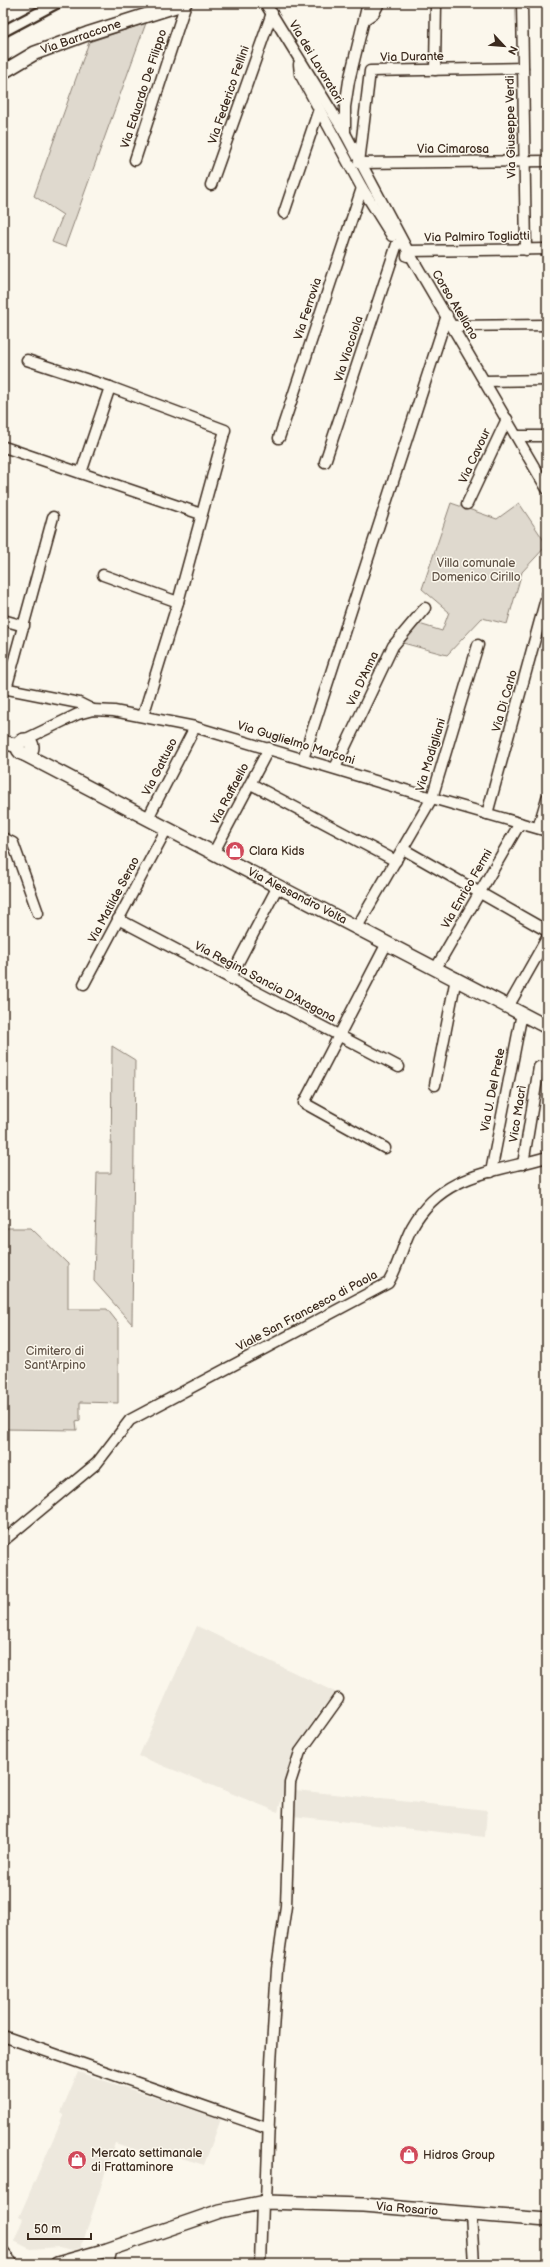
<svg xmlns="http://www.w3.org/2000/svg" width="550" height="2267" font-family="'Balsamiq Sans',sans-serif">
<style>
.built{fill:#ede8dd}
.green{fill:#dfd9ce;stroke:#8d8276}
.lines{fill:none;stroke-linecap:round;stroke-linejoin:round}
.minor-casing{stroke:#3b2a1e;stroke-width:13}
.tertiary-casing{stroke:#3b2a1e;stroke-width:16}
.minor{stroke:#fbf7ec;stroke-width:10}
.tertiary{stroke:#fbf7ec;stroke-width:13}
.rail{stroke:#3b2a1e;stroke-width:2.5}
.labels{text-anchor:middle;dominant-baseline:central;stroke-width:3;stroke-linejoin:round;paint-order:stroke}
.street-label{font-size:12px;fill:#3b2a1e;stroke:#fbf7ec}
.park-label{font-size:12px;fill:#64564a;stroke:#fbf7ec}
.poi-label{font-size:12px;fill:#3b2a1e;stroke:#fbf7ec;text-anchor:start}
</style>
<rect width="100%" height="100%" fill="#fbf7ec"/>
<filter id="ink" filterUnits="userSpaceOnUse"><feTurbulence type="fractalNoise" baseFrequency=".025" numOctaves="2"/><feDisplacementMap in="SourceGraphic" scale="8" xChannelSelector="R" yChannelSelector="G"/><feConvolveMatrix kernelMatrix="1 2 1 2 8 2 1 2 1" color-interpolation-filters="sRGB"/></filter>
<g filter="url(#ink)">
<g class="built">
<polygon points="197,1626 337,1693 322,1708 296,1747 278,1812 139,1756"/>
<polygon points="295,1790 487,1810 485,1837 293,1816"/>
<polygon points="78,2072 221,2119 204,2165 163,2152 162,2154 154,2152 152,2155 115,2143 81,2248 72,2250 59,2247 30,2249 14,2241 23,2219 19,2217 64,2114 61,2112"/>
</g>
<g class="green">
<polygon points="146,23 65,247 52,242 63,215 34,196 89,42"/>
<polygon points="451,503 497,519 519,503 547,545 522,572 507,624 482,618 447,655 403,643 419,624 442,631 449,612 422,589"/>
<polygon points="112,1046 135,1060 132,1324 94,1281 97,1173 111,1173"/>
<polygon points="3,1228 31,1228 68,1264 68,1309 107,1309 118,1323 118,1403 80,1402 80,1420 76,1421 77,1430 3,1429"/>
</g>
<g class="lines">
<g class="minor-casing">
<g id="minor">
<polyline points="265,3 345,133 408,251 547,489"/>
<polyline points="522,3 526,250"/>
<polyline points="365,19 374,13 379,3"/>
<polyline points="299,64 300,74 362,188 392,236"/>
<polyline points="523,68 370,71 359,163 547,161"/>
<polyline points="435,70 436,3"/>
<polyline points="345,133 345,107 349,81 368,3"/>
<polyline points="135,160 186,3"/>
<polyline points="211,185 272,13"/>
<polyline points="284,213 319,109"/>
<polyline points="407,256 408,251 547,249"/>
<polyline points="453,326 547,325"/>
<polyline points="27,360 110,387 225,430 178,602 143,716"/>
<polyline points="485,381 547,380"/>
<polyline points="517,436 547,436"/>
<polyline points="279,438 362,188"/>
<polyline points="4,447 201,514"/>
<polyline points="325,462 397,244"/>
<polyline points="81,473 110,387"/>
<polyline points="467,504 507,419"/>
<polyline points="103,575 178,602"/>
<polyline points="3,620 24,626"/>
<polyline points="3,688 79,703 93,710"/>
<polyline points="6,689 53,517"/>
<polyline points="24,740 78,714 93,710 114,711 195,727 432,798 547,831"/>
<polyline points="303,759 447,315"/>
<polyline points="335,768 393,646 425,608"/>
<polyline points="251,784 396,861"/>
<polyline points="487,814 547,595"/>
<polyline points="148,818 195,727"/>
<polyline points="538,828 547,798"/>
<polyline points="3,838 13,843 38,913"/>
<polyline points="403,849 547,931"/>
<polyline points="214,852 269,748"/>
<polyline points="118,919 399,1067"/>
<polyline points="357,927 432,798 478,645"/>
<polyline points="436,968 520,823"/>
<polyline points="230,978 278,886"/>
<polyline points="84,984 167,828"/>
<polyline points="508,1007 547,938"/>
<polyline points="435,1085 456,978"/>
<polyline points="385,1148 304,1103 387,943"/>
<polyline points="523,1164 539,1067"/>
<polyline points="491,1172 522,1013"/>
<path d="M3,1541L97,1463L130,1420L388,1283C399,1266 402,1245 412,1227C442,1173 493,1173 547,1157"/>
<polyline points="3,2036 269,2129"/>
<polyline points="266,2202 271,2063 277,1968 286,1906 290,1783 300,1752 338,1699"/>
<polyline points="471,2214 474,2264"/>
<polyline points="3,2252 13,2264"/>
<polyline points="108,2264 112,2248"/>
<polyline points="260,2264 262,2203"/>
</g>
</g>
<g class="tertiary-casing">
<g id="tertiary">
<polyline points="3,72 35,53 87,34 185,3"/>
<circle cx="25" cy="747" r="7"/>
<polyline points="3,742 18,746"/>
<polyline points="24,754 547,1027"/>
<polyline points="57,2264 107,2250 220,2211 266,2202 363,2205 547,2220"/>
</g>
</g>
<use href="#minor" class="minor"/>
<use href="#tertiary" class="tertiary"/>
<g class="rail">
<polyline points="3,25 45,3"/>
<polyline points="3,38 69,3"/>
</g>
</g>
</g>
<defs>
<g id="shop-disc" transform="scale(1)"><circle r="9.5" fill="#d1495b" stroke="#fbf7ec"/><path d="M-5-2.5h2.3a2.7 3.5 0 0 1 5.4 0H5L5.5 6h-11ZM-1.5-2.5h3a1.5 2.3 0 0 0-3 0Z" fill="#fff"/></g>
</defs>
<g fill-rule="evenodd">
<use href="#shop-disc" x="235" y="851"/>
<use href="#shop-disc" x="409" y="2155"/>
<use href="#shop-disc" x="77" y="2160"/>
</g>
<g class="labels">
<g class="street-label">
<text transform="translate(81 37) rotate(-19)">Via Barraccone</text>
<text transform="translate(412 57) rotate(-1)">Via Durante</text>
<text transform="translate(316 62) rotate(59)">Via dei Lavoratori</text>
<text transform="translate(144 89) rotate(-72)">Via Eduardo De Filippo</text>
<text transform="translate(229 95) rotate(-71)">Via Federico Fellini</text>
<text transform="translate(511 127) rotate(-91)">Via Giuseppe Verdi</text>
<text x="453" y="149">Via Cimarosa</text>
<text transform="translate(477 237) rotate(-1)">Via Palmiro Togliatti</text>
<text transform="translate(455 305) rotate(59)">Corso Atellano</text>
<text transform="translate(308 309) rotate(-72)">Via Ferrovia</text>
<text transform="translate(349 349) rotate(-72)">Via Viocciola</text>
<text transform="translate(475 456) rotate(-65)">Via Cavour</text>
<text transform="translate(363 679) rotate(-65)">Via D'Anna</text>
<text transform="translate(505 701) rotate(-74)">Via Di Carlo</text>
<text transform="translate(296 743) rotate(17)">Via Guglielmo Marconi</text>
<text transform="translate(431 755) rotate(-73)">Via Modigliani</text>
<text transform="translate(160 767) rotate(-63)">Via Gattuso</text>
<text transform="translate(230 794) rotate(-62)">Via Raffaello</text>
<text transform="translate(467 889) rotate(-60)">Via Enrico Fermi</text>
<text transform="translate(297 896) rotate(27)">Via Alessandro Volta</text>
<text transform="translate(114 900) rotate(-62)">Via Matilde Serao</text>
<text transform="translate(265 982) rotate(28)">Via Regina Sancia D'Aragona</text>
<text transform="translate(493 1090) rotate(-79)">Via U. Del Prete</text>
<text transform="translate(518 1114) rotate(-81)">Vico Macrì</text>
<text transform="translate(307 1311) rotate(-28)">Viale San Francesco di Paola</text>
<text transform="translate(407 2209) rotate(5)">Via Rosario</text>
</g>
<g class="park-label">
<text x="476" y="563">Villa comunale<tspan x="476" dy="14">Domenico Cirillo</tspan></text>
<text x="55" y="1351">Cimitero di<tspan x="55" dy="14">Sant'Arpino</tspan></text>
</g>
<g class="poi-label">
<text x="249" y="851">Clara Kids</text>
<text x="91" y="2153">Mercato settimanale<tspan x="91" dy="14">di Frattaminore</tspan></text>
<text x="423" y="2155">Hidros Group</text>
</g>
</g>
<rect width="550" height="2267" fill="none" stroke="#fbf7ec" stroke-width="16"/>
<rect x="8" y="8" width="534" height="2251" fill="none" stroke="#3b2a1e" stroke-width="1.5" filter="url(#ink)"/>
<g transform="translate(504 46) rotate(116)" stroke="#fbf7ec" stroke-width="3" paint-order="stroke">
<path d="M0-3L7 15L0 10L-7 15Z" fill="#3b2a1e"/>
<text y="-6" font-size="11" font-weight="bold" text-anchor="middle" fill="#3b2a1e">N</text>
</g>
<path d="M28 2233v6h63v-6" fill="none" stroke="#3b2a1e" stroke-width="2"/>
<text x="34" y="2233" font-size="12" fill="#3b2a1e" stroke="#fbf7ec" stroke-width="3" paint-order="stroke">50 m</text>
</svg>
